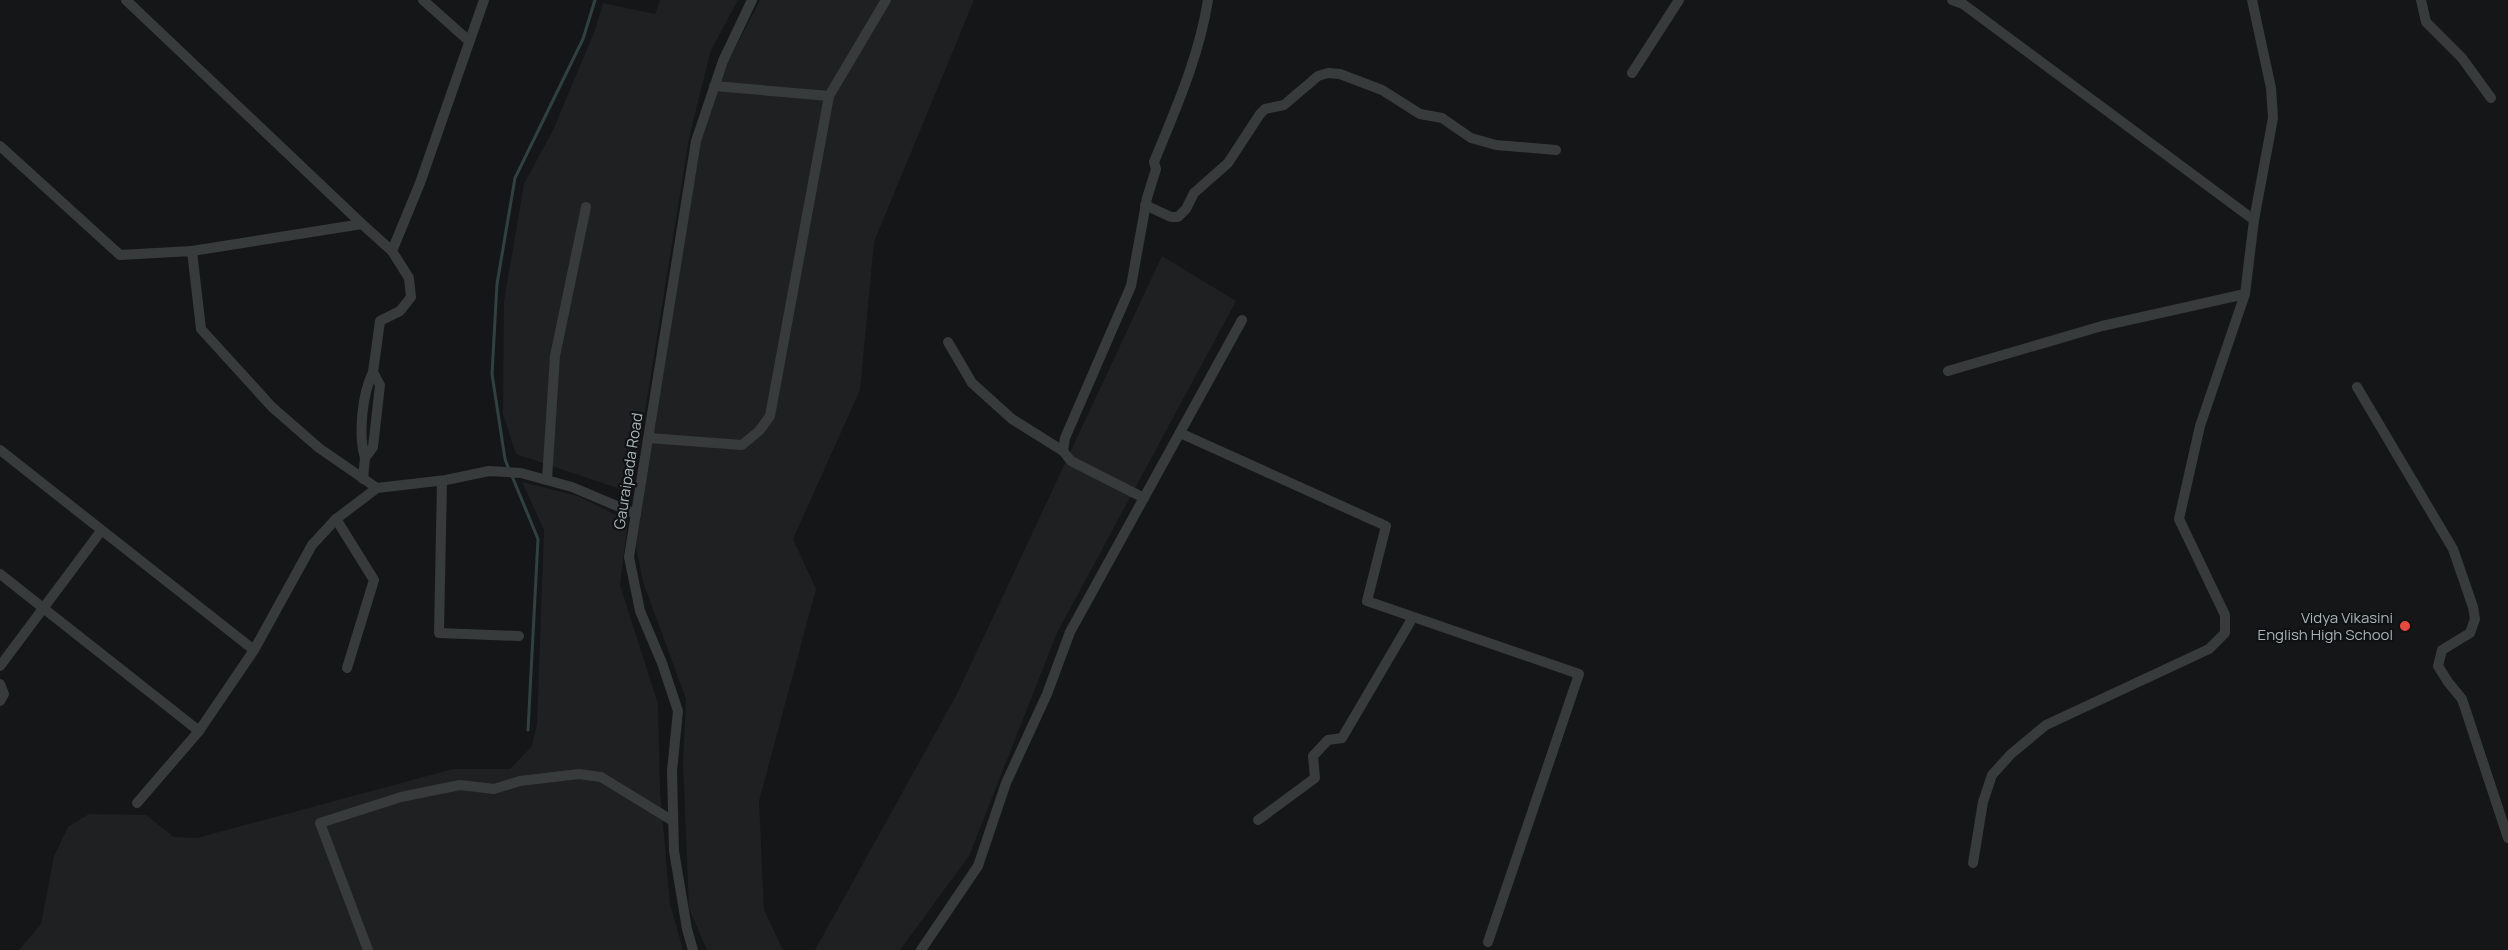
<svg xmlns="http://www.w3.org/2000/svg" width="2508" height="950" font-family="Manrope,sans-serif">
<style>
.built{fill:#1f2021}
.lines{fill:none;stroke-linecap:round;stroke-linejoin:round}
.stream{stroke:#31413f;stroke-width:3}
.minor{stroke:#373b3c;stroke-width:10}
.poi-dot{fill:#e6493e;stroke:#101112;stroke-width:2}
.labels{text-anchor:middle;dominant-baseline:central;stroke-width:4.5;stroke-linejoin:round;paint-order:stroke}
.street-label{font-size:15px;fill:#a8b5b6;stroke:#101112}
.poi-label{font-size:15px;fill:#a8b5b6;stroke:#101112;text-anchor:end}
</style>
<rect width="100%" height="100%" fill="#151617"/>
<g class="built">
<polygon points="660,0 738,0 711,50 689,138 632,493 516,454 503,414 504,301 524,184 553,130 595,30 603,3 655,14"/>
<polygon points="760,0 974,0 874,242 860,390 793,539 816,589 759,801 764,910 783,950 707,950 689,909 683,762 686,699 643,582 636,546 702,131 727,64"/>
<polygon points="1162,256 1236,301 1057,633 969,856 900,950 815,950 957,694"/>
<polygon points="522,482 578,496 628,521 620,585 658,704 660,790 670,904 683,950 19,950 41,924 54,856 68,827 89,814 146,815 174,837 197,838 453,769 510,769 532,746 537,724 544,530"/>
</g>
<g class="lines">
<g class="stream">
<polyline points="509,470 505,459 492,374 497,284 515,178 583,39 595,0"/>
<polyline points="512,476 538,539 528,730"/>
</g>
<g class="minor">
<polyline points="126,0 362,224 192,251"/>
<polyline points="423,0 469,41"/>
<polyline points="1952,0 1963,4 2254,220"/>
<polyline points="2421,0 2426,22 2462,58 2491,98"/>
<polyline points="1632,73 1679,0"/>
<polyline points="714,86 829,96"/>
<polyline points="0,146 120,255 192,251 201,329 272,407 319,448 377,488 446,480 489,471 521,473 572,487 636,514"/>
<polyline points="1145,205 1171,217 1178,217 1186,209 1194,193 1228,163 1260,114 1265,109 1284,105 1318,76 1328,73 1340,74 1382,90 1420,114 1442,118 1471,138 1496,145 1556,150"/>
<polyline points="362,224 392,251"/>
<polyline points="948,342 972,383 1012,419 1063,451"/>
<polyline points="1948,371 2102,326 2245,294"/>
<polyline points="2357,387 2453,549 2473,607 2475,619 2470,633 2442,650 2438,666 2448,682 2462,699 2508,838"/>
<polyline points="1180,433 1386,526 1367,601 1579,674 1488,942"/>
<polyline points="649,438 742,445 759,431 770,416 829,96 886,0"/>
<polyline points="0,450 254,650"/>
<path d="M365,458C358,436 362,394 373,372"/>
<polyline points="363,479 365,458 373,447 380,385 373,372 380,321 400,311 411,297 409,278 392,251 420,183 484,0"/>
<polyline points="547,479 555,356 586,207"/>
<polyline points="442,481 439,633 519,636"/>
<path d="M1144,498L1071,461L1063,451L1065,438L1131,286L1147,198L1156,169L1154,162C1176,108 1199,57 1208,0"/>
<polyline points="336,519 374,580 347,668"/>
<polyline points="0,574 199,731 254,650 312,545 336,519 377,488"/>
<polyline points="0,666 101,531"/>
<polyline points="0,684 4,694 0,701"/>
<polyline points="137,803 199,731"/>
<polyline points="1258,820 1315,778 1313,756 1328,740 1342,738 1413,617"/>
<polyline points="1973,863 1983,802 1992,775 2011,754 2046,725 2209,649 2225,633 2225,615 2179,519 2200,426 2245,294 2254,220 2273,118 2271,88 2252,0"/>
<polyline points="368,950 320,823 401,797 460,785 494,789 520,781 579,774 601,777 673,821"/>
<polyline points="693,950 687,929 674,851 672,771 678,711 662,663 640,611 629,557 696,141 723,61 752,0"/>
<polyline points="921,950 978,866 1006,783 1047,694 1070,632 1242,320"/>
</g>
</g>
<circle class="poi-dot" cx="2405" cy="626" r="6"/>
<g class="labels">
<g class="street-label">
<text transform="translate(628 471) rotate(-81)">Gauraipada Road</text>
</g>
<g class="poi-label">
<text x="2393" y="617">Vidya Vikasini<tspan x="2393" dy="17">English High School</tspan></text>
</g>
</g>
</svg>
